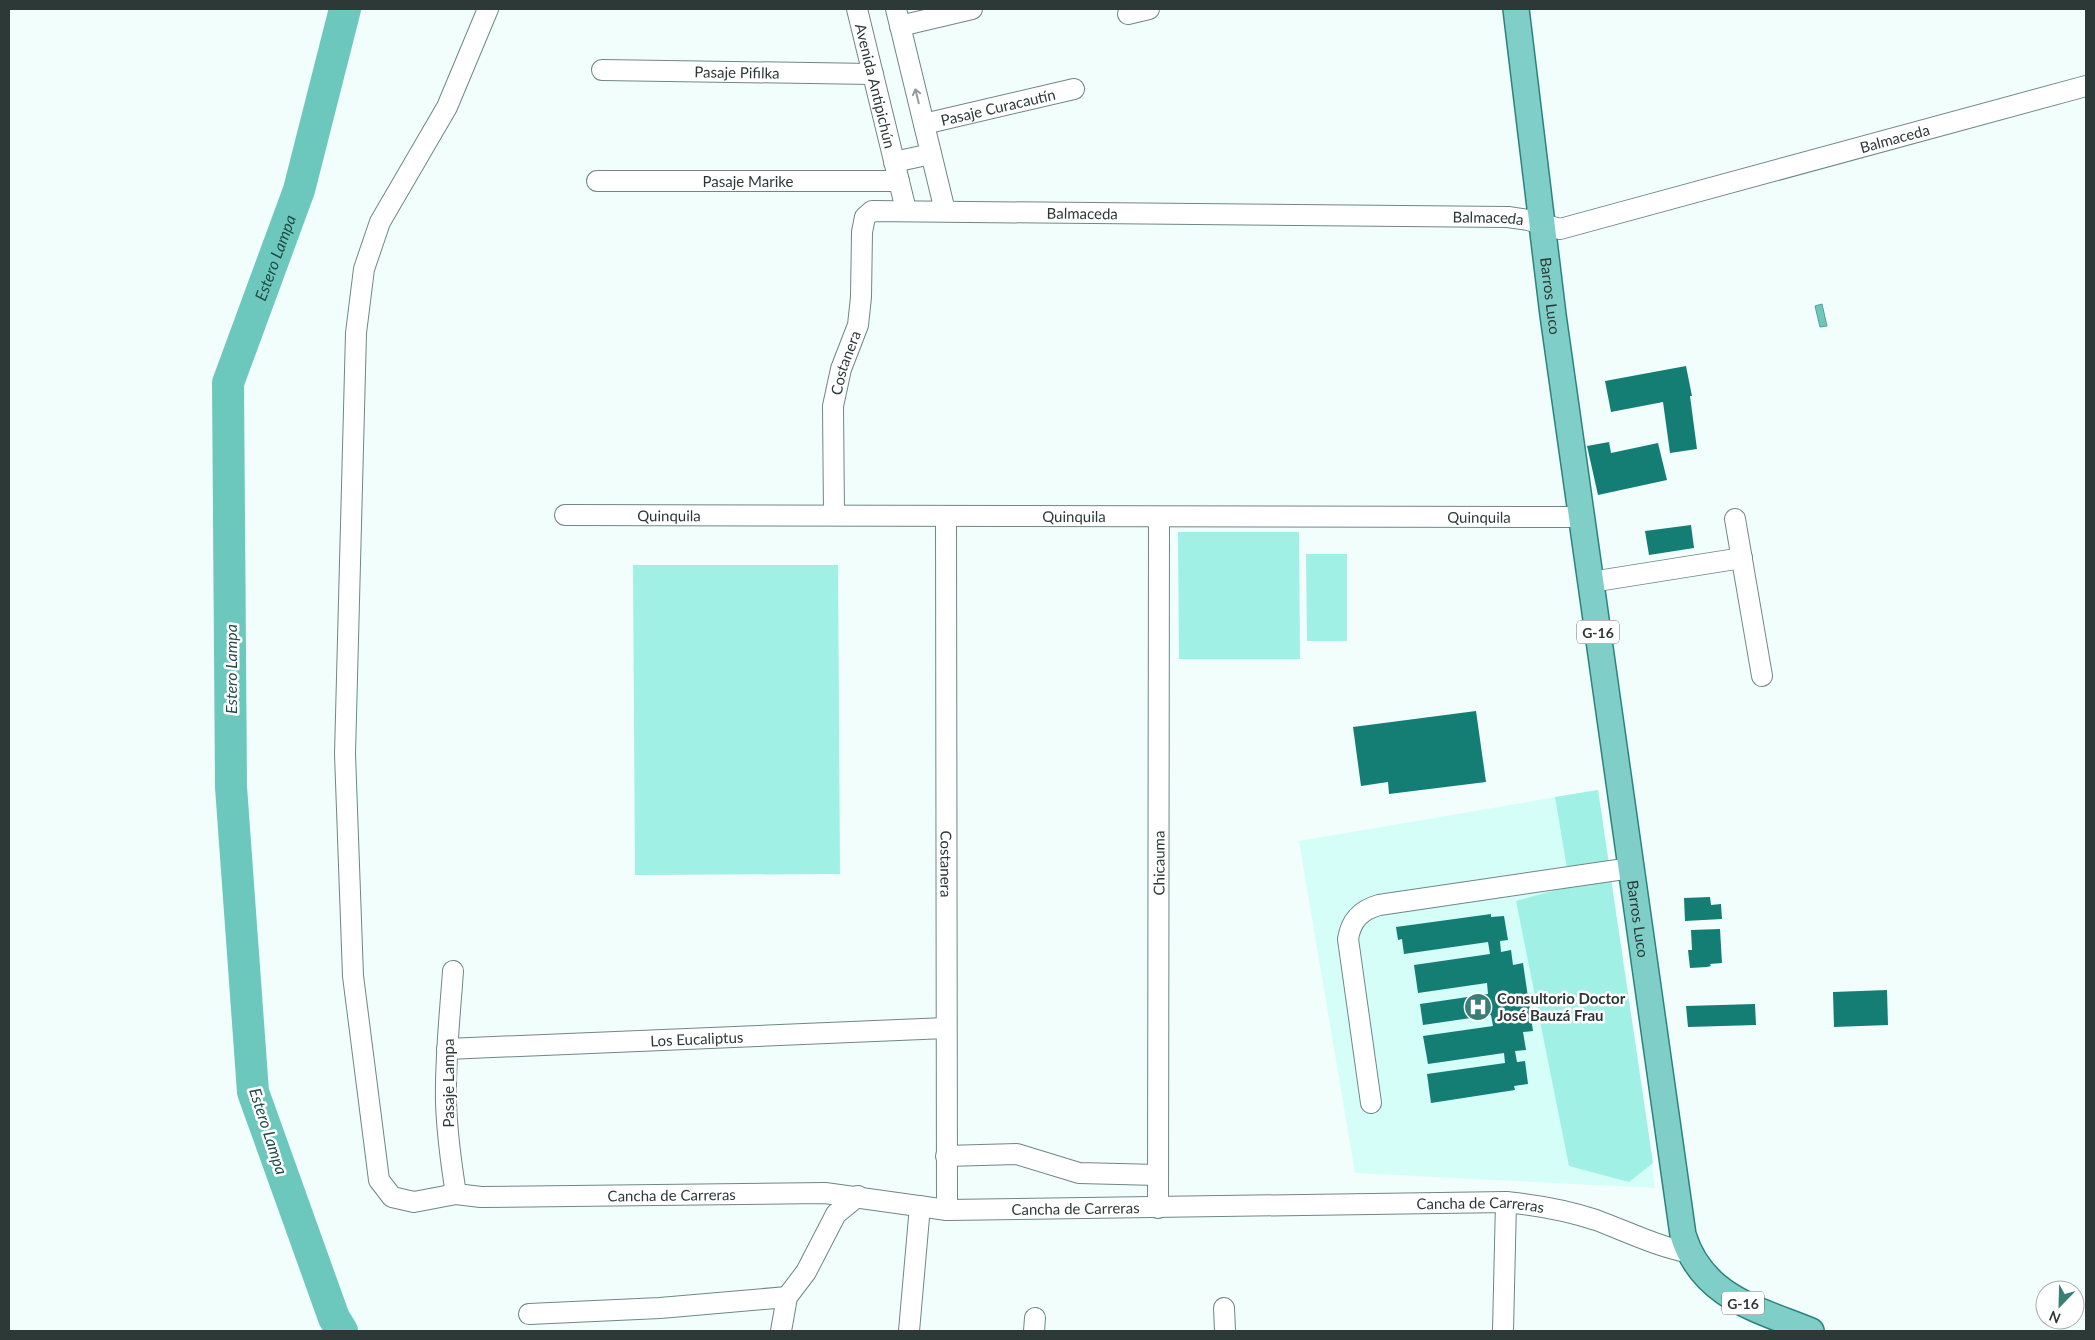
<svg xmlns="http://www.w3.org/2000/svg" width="2095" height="1340" font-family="Lato,sans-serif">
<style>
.built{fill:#d5fef8}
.green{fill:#a0f0e6}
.water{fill:#6cc8bd;stroke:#599d95}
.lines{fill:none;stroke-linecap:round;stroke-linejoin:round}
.river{stroke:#6cc8bd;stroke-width:32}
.building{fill:#147e75}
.minor-casing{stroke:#6d8884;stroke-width:22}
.major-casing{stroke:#2b847c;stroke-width:28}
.minor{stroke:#fff;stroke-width:20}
.major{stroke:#7fcec7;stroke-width:25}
.oneway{stroke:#969c9b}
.labels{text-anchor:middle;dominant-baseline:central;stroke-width:5;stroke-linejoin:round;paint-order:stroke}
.shield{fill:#fff;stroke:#6c7473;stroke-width:1}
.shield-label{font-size:14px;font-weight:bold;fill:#2d3937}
.street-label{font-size:15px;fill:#2d3937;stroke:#fff}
.poi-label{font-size:15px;font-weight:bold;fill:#2d3937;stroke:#fff;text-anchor:start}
.water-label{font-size:16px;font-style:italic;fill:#214b46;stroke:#fff}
</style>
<rect width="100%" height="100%" fill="#f2fefc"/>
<polygon class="built" points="1598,790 1655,1188 1355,1173 1299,841"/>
<g class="green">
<polygon points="1178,532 1299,532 1300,659 1179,659"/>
<polygon points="1306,554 1347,554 1347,641 1307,641"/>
<polygon points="633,565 838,565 840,874 635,875"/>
<polygon points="1598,790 1653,1163 1629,1182 1569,1166 1516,901 1570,886 1555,797"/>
</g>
<polygon class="water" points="1822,304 1827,326 1820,327 1815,306"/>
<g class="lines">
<path class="river" id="s1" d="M342,1331L334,1318L253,1092L231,787L228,383L299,190L345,9"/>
</g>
<g class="building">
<polygon points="1686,366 1692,396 1690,396 1697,449 1670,453 1663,402 1611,412 1605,381"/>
<polygon points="1609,442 1611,453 1658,443 1667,480 1598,495 1587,446"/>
<polygon points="1691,525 1694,548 1649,555 1645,531"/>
<polygon points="1476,711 1486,782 1389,794 1388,782 1361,786 1353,727"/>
<polygon points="1710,897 1711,905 1721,904 1722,919 1685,921 1684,898"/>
<polygon points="1491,914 1491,917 1504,916 1508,940 1500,941 1501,952 1511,950 1513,965 1523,963 1533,1031 1523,1032 1526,1050 1515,1051 1517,1062 1525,1061 1528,1084 1514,1086 1515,1090 1431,1103 1427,1074 1505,1063 1504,1053 1428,1064 1423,1036 1493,1026 1491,1015 1423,1025 1420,1004 1488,994 1487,983 1418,993 1414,965 1490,954 1488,942 1404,954 1402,939 1398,940 1396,927"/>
<polygon points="1720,929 1722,963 1710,964 1711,966 1707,967 1690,968 1688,950 1692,950 1691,930"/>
<polygon points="1887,990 1888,1025 1834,1027 1833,992"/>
<polygon points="1755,1004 1756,1025 1688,1027 1686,1006"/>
</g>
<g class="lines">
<g class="minor-casing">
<g id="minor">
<path id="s2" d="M488,9L447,107L380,222L364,269L356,333L345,754L353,976L379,1180L392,1197L414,1202L456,1194L481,1197L825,1193L947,1210L1506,1202C1537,1205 1566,1210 1596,1220C1628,1232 1656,1246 1690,1253"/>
<path id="s3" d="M857,9L906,210"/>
<polyline points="896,9 945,211"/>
<polyline points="1128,14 1149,9"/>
<polyline points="900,26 972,9"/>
<path id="s4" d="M602,70L873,74"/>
<path id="s5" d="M924,124L1074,89"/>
<polyline points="894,162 931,154"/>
<path id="s6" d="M597,181H899"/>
<path id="s7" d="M565,515L1582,517"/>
<path id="s8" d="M834,515L833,406L841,369L858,325L861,297L862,232L865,217L872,211L1508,217L1528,220L1560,229L2086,86"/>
<path id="s9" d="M946,516L947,1210"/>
<polyline points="1735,519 1762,676"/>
<polyline points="1591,582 1742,558"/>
<path d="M453,971C450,1015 445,1058 446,1102C447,1133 451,1163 456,1194"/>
<path id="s10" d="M447,1049L946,1028"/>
<path d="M1371,1103L1348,939C1351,920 1361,910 1379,905L1631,868"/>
<polyline points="946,1156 1017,1154 1079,1173 1158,1175"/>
<path id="s11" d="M1158,1208L1159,518"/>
<polyline points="1224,1308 1225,1331"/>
<polyline points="529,1314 660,1308 787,1297"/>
<polyline points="781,1331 787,1297 806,1272 836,1214 858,1196"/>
<polyline points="909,1331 920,1206"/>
<polyline points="1034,1331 1035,1318"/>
<polyline points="1503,1331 1506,1202"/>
</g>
</g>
<g class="major-casing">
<g id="major">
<path id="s12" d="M1516,9L1553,315L1683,1235C1702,1297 1757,1309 1811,1331"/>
</g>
</g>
<use href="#minor" class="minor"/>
<use href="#major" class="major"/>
</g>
<defs><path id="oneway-shaft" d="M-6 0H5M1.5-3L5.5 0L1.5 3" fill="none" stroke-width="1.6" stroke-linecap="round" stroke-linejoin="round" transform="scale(1.25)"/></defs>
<use class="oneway" href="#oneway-shaft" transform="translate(917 96) rotate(-104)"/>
<defs>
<g id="hospital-disc" transform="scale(1.4375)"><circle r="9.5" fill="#397f78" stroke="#fff"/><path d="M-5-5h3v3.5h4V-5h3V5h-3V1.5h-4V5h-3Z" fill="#fff"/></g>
</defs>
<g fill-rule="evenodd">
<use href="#hospital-disc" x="1478" y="1007"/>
</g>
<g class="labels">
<g class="shield">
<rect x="1577" y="620.5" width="42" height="23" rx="4"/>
<rect x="1722" y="1291.5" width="42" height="23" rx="4"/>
</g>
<g class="shield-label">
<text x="1598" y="632">G-16</text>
<text x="1743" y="1303">G-16</text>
</g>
<g class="street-label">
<text stroke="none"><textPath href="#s4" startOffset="135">Pasaje Pifilka</textPath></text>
<text stroke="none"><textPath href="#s3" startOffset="79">Avenida Antipichún</textPath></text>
<text stroke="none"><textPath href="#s5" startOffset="76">Pasaje Curacautín</textPath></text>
<text stroke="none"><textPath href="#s8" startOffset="1348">Balmaceda</textPath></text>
<text stroke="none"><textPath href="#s6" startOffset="151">Pasaje Marike</textPath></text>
<text stroke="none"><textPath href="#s8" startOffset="522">Balmaceda</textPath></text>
<text stroke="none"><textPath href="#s8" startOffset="928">Balmaceda</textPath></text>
<text stroke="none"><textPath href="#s12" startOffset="289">Barros Luco</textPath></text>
<text stroke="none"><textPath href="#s8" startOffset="154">Costanera</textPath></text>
<text stroke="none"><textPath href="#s7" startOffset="104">Quinquila</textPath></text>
<text stroke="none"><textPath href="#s7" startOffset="509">Quinquila</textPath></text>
<text stroke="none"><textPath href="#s7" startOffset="914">Quinquila</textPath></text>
<text stroke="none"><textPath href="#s9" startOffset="348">Costanera</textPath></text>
<text stroke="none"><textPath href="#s11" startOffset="345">Chicauma</textPath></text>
<text stroke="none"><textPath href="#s12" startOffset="918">Barros Luco</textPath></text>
<text stroke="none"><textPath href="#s10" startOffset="250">Los Eucaliptus</textPath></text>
<text transform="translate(448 1083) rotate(-90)">Pasaje Lampa</text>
<text stroke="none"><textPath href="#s2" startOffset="1505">Cancha de Carreras</textPath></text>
<text stroke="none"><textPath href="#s2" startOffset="2315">Cancha de Carreras</textPath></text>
<text stroke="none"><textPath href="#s2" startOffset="1910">Cancha de Carreras</textPath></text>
</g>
<g class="poi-label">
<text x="1497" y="998">Consultorio Doctor<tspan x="1497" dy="17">José Bauzá Frau</tspan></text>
</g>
<g class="water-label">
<text stroke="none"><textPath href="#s1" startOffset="1099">Estero Lampa</textPath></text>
<text transform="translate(230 669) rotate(-90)">Estero Lampa</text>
<text transform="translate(269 1131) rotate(72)">Estero Lampa</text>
</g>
</g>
<rect width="2095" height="1340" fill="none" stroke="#2d3937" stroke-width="20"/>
<g transform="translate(2060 1305) rotate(203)"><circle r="24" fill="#ffffff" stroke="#abb0af"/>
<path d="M0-4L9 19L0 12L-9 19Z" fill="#397f78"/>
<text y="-8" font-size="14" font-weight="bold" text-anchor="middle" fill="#2d3937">N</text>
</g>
</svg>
